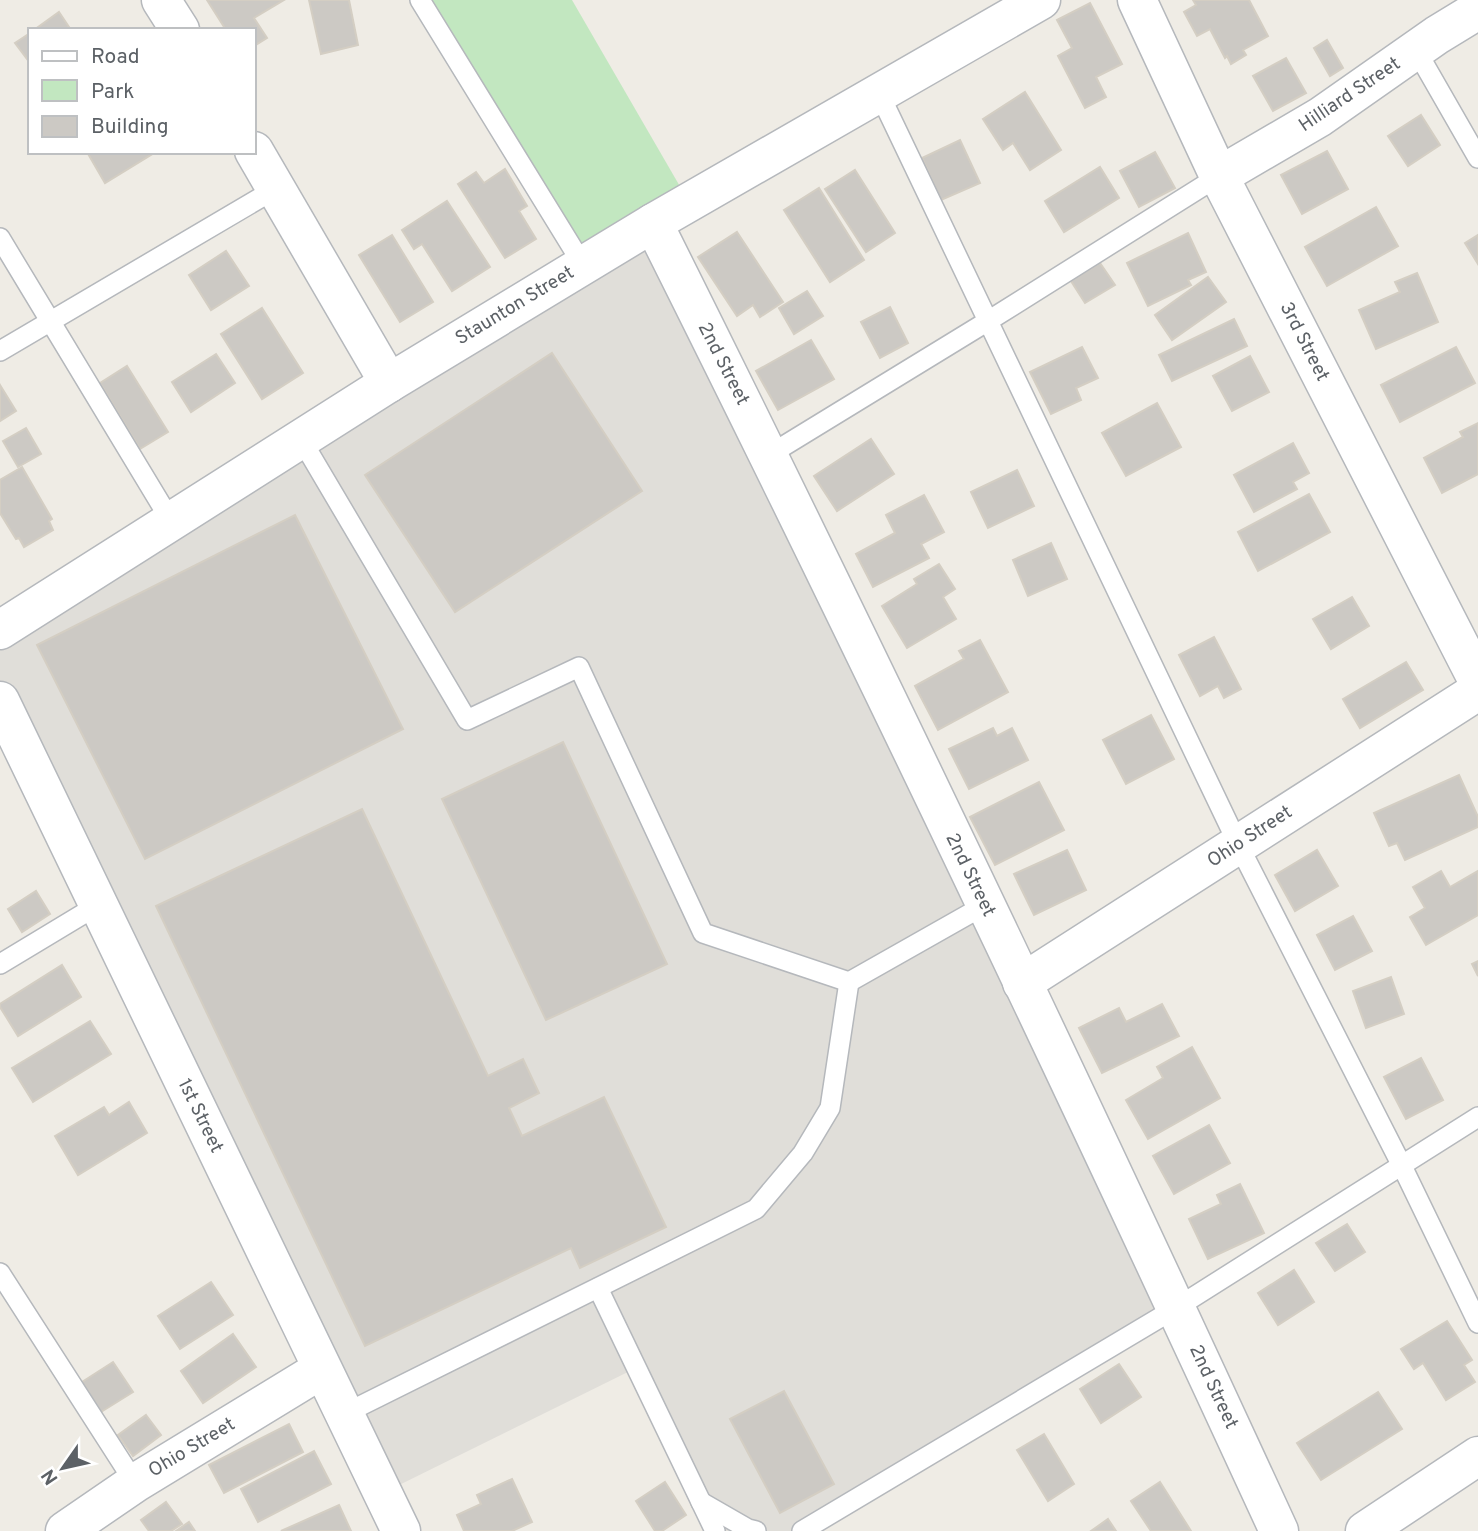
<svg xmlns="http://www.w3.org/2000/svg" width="1478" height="1531" font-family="Overpass,sans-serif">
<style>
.industrial{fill:#e0ded9}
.green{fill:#c2e7c0}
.building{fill:#ccc9c4;stroke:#d4cec3;stroke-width:2}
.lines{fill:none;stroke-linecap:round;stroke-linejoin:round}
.service-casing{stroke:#b5b8bc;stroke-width:22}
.minor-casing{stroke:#b5b8bc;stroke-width:41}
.service{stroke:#fff;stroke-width:19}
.minor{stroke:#fff;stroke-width:38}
.labels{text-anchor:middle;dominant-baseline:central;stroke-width:7;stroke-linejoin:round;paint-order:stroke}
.street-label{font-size:19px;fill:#5c6166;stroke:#fff}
</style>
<rect width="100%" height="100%" fill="#efece5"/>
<polygon class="industrial" points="653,223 1176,1308 802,1531 715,1531 636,1368 383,1493 0,701 0,630"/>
<polygon class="green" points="420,0 572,0 689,202 583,265"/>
<g class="building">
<polygon points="207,0 284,0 254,18 267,38 254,46 254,30 226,30"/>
<polygon points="309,0 349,0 358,45 321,54"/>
<polygon points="1193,0 1249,0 1268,36 1243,50 1246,55 1231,64 1227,56 1225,58 1210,29 1197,36 1184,12 1196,5"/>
<polygon points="1090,3 1122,64 1096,77 1106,97 1085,108 1058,56 1072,48 1057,20"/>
<polygon points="59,12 71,30 34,30"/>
<polygon points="30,33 30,63 15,43"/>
<polygon points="1327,40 1343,68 1330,76 1314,48"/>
<polygon points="1286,58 1306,93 1273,111 1253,76"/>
<polygon points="1025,92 1061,150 1030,170 1013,143 1003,150 983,119"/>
<polygon points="1421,115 1440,145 1408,166 1388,136"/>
<polygon points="960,140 980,183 941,200 922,158"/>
<polygon points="1327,151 1348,189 1302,214 1281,175"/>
<polygon points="87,152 153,152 154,153 105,183"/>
<polygon points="1155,152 1175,188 1139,207 1120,171"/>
<polygon points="1100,167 1119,198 1064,232 1045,201"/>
<polygon points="505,169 527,206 519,211 536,239 505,258 458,184 476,172 484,183"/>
<polygon points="855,170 895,233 866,252 825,189"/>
<polygon points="819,188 864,260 830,282 784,210"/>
<polygon points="447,201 490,267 452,291 422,244 414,249 402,230"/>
<polygon points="1376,207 1398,246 1327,286 1305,247"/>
<polygon points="737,232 783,302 760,317 753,305 737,316 698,257"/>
<polygon points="1188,233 1206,272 1188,280 1191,285 1148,306 1127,263"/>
<polygon points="392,235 433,302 400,322 359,255"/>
<polygon points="1478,235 1478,264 1465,243"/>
<polygon points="226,251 249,286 211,310 189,275"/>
<polygon points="1100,263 1115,285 1085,303 1071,281"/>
<polygon points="1417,273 1438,322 1376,349 1359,310 1400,292 1395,282"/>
<polygon points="1208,277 1226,302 1172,340 1155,315"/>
<polygon points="807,291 823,316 794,334 779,308"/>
<polygon points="890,307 908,343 880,358 861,322"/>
<polygon points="262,308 303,373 262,399 221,334"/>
<polygon points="1234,319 1247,346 1172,381 1159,355"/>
<polygon points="811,340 834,379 778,410 756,371"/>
<polygon points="1082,347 1098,378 1076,388 1081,400 1051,414 1030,372"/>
<polygon points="1456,347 1475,383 1400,422 1381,385"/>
<polygon points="552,353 642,491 455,612 365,475"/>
<polygon points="216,354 235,383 191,412 172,382"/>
<polygon points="1250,356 1269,392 1232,411 1213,376"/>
<polygon points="127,366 168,432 140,449 100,383"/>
<polygon points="0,385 16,411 0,421"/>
<polygon points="1157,403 1181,447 1126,476 1102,433"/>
<polygon points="1478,423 1478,474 1442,493 1424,458 1463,437 1460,432"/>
<polygon points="26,428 41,454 18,467 3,441"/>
<polygon points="871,439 894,474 837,511 814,476"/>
<polygon points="1293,443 1309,473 1293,482 1297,489 1254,512 1234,475"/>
<polygon points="22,467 52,519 49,521 53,530 24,547 19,538 16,539 0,513 0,480"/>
<polygon points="1017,470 1034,506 988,528 971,492"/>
<polygon points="1309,494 1330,532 1258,571 1238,532"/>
<polygon points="924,495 944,532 921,544 929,558 873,587 856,554 895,533 886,515"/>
<polygon points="295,515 403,729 145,859 37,645"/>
<polygon points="1051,543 1067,579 1028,596 1013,560"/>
<polygon points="939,564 955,589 943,597 956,619 907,648 882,606 917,584 914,579"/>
<polygon points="1352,597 1369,626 1331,649 1313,619"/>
<polygon points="1214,637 1241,689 1224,698 1218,686 1200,696 1179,655"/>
<polygon points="980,640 1008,692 938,730 915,686 964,659 959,651"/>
<polygon points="1406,662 1423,690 1360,728 1343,699"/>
<polygon points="1151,715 1174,759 1126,784 1103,740"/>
<polygon points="993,728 997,736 1012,728 1028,760 969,789 949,749"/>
<polygon points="563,742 667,964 546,1020 442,799"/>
<polygon points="1459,775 1478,817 1478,827 1405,860 1397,843 1389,846 1374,813"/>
<polygon points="1039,782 1064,830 995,865 970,817"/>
<polygon points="362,809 488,1076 523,1059 539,1093 509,1108 522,1136 604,1097 666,1227 580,1268 571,1248 365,1346 156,906"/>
<polygon points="1067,850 1086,890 1034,915 1014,874"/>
<polygon points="1317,850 1338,886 1295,911 1275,875"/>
<polygon points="1441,871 1450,887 1478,871 1478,915 1426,945 1410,917 1425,908 1413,887"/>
<polygon points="36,891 50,914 22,932 8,909"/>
<polygon points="1353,916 1372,951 1335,970 1317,935"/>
<polygon points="1478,961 1478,976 1472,964"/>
<polygon points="62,965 81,997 18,1036 0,1007 0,1004"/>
<polygon points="1391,977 1404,1014 1366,1028 1353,991"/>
<polygon points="1162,1004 1179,1036 1102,1073 1079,1028 1119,1008 1126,1022"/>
<polygon points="90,1021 111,1054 33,1102 12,1068"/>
<polygon points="1192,1047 1220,1098 1148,1139 1126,1100 1163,1078 1157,1067"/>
<polygon points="1421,1058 1443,1100 1406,1119 1384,1077"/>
<polygon points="129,1102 147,1133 78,1175 55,1136 104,1107 109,1115"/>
<polygon points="1209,1125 1230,1163 1174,1194 1153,1156"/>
<polygon points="1240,1184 1264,1233 1208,1259 1189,1219 1221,1204 1217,1195"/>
<polygon points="1347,1224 1365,1252 1335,1271 1316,1243"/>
<polygon points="1294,1270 1314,1302 1278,1325 1258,1293"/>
<polygon points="211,1282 233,1315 180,1349 158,1316"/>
<polygon points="1447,1321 1472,1360 1464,1365 1475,1382 1446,1400 1423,1363 1414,1369 1401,1349"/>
<polygon points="233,1334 256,1367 203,1403 181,1371"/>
<polygon points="113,1362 133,1392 101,1412 82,1382"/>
<polygon points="1119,1364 1141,1397 1101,1423 1080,1389"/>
<polygon points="784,1391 834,1484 780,1513 730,1419"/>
<polygon points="1378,1392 1402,1429 1321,1480 1297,1443"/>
<polygon points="146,1415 161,1435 133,1456 118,1435"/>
<polygon points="289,1424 303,1452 224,1493 209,1465"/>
<polygon points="1044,1434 1074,1484 1048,1501 1017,1450"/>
<polygon points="314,1451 331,1484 258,1522 241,1489"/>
<polygon points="512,1479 532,1522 512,1531 464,1531 457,1515 481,1504 477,1495"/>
<polygon points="665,1482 686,1515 662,1531 655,1531 636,1501"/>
<polygon points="1160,1482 1191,1531 1151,1531 1131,1501"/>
<polygon points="166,1502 182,1524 171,1531 149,1531 141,1520"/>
<polygon points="339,1505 351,1531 281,1531"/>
<polygon points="1108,1519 1116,1531 1091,1531"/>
<polygon points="189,1522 195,1531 176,1531"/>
</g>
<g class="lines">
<g class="service-casing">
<g id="service">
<polyline points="420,0 583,265"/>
<polyline points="1416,50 1478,158"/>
<polyline points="879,93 1238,844 1401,1164 1478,1323"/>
<polyline points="0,238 171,521"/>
<polyline points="0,351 277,188"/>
<polyline points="301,439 467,720 579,667 703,933 849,982"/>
<polyline points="769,455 988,321 1219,176"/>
<polyline points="0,964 98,905"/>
<polyline points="0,1273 135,1483"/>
<polyline points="598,1288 715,1531"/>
<polyline points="344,1414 756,1209 803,1153 830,1108 849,982 985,905"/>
<polyline points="701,1502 748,1529 756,1531"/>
<polyline points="802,1531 1176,1308 1478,1117"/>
</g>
</g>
<g class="minor-casing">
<g id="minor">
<polyline points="161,0 180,30"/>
<polyline points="1137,0 1219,176 1478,681"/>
<polyline points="254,151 389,383"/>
<polyline points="1219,176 1320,117 1437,35 1478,10"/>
<path d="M653,223C869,655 1077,1092 1279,1531"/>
<polyline points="0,630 389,383 653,223 1041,0"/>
<polyline points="0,701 401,1531"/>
<polyline points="1022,983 1478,691"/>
<polyline points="65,1531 135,1483 322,1369"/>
<polyline points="1365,1531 1478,1456"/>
</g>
</g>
<use href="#service" class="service"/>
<use href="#minor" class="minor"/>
</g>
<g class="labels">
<g class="street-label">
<text transform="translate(1350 95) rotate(-34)">Hilliard Street</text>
<text transform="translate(515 306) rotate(-31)">Staunton Street</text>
<text transform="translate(1304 342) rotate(63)">3rd Street</text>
<text transform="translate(723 364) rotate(63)">2nd Street</text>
<text transform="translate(1250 837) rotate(-33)">Ohio Street</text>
<text transform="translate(970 875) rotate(64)">2nd Street</text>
<text transform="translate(200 1116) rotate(64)">1st Street</text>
<text transform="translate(1213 1387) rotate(65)">2nd Street</text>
<text transform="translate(192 1448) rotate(-31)">Ohio Street</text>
</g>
</g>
<rect x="28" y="28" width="228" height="126" fill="#ffffff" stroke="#bec0c2" stroke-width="2"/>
<rect x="42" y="51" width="35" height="10" fill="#ffffff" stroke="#bec0c2" stroke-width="2"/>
<text x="91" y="63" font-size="21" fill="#5c6166">Road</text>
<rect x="42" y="80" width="35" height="21" fill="#c2e7c0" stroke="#bec0c2" stroke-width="2"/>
<text x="91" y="98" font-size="21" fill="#5c6166">Park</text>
<rect x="42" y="116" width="35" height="21" fill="#ccc9c4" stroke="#bec0c2" stroke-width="2"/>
<text x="91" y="133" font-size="21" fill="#5c6166">Building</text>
<g transform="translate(63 1468) rotate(236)" stroke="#ffffff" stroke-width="5" paint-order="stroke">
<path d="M0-5L12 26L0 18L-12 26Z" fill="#5c6166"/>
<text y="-10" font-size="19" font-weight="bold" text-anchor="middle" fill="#5c6166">N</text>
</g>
</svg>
